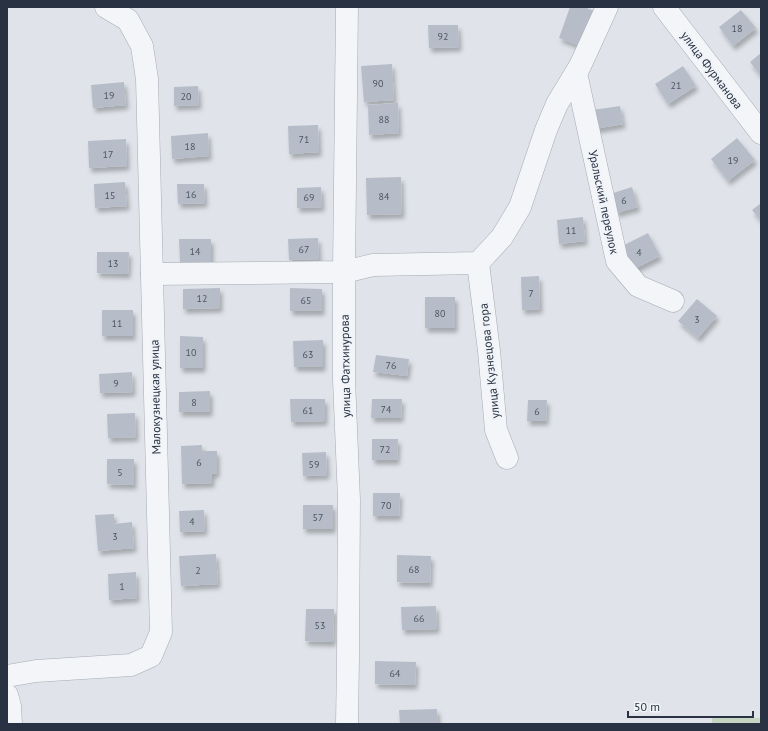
<svg xmlns="http://www.w3.org/2000/svg" width="768" height="731" font-family="'PT Sans',sans-serif">
<style>
.green{fill:#c6d5c1}
.building{fill:#b7bdc8;filter:url(#shadow)}
.lines{fill:none;stroke-linecap:round;stroke-linejoin:round}
.minor-casing{stroke:#a5abb5;stroke-width:23}
.minor{stroke:#f3f5f8;stroke-width:22}
.labels{text-anchor:middle;dominant-baseline:central;stroke-width:4;stroke-linejoin:round;paint-order:stroke}
.number-label{font-size:10px;fill:#4c5564}
.street-label{font-size:12px;fill:#283243;stroke:#f0f3f7}
</style>
<defs>
<filter id="shadow"><feDropShadow dx="2.5" dy="4.5" stdDeviation="2" flood-color="#0004"/></filter>
</defs>
<rect width="100%" height="100%" fill="#e0e4ea"/>
<polygon class="green" points="712,716 761,718 761,724 712,724"/>
<g class="building">
<polygon points="570,7 584,7 597,12 583,47 559,38"/>
<polygon points="741,10 756,28 733,46 719,27"/>
<polygon points="428,25 458,25 459,47 429,48"/>
<polygon points="761,53 761,76 750,62"/>
<polygon points="392,64 394,100 364,102 361,66"/>
<polygon points="683,66 696,86 668,104 655,84"/>
<polygon points="124,82 126,105 93,108 91,85"/>
<polygon points="198,86 199,105 174,106 174,87"/>
<polygon points="398,103 399,133 369,135 368,105"/>
<polygon points="620,106 623,124 595,129 592,110"/>
<polygon points="318,125 319,152 289,154 288,126"/>
<polygon points="208,133 209,156 172,159 171,136"/>
<polygon points="737,138 755,160 728,181 711,159"/>
<polygon points="126,139 127,166 89,168 88,141"/>
<polygon points="401,177 402,214 367,215 366,178"/>
<polygon points="125,182 127,206 95,208 94,184"/>
<polygon points="177,184 204,184 205,203 178,204"/>
<polygon points="321,187 322,207 297,208 297,188"/>
<polygon points="632,187 638,207 616,213 610,194"/>
<polygon points="761,203 761,221 752,210"/>
<polygon points="583,217 585,241 559,244 557,220"/>
<polygon points="648,233 660,256 630,271 618,248"/>
<polygon points="318,238 319,259 289,260 288,239"/>
<polygon points="179,239 211,239 211,263 180,263"/>
<polygon points="97,252 129,252 128,274 97,273"/>
<polygon points="539,276 540,309 522,310 521,277"/>
<polygon points="220,288 220,308 183,309 183,289"/>
<polygon points="290,288 322,289 322,311 290,311"/>
<rect x="425" y="297" width="30" height="31"/>
<polygon points="697,299 717,316 698,338 678,321"/>
<rect x="102" y="310" width="31" height="26"/>
<polygon points="180,336 203,337 203,368 180,368"/>
<polygon points="323,340 323,367 294,367 293,341"/>
<polygon points="376,355 409,359 407,376 373,372"/>
<polygon points="132,372 133,392 100,393 99,374"/>
<polygon points="210,391 210,412 179,412 179,392"/>
<polygon points="290,399 325,399 325,421 291,422"/>
<polygon points="372,399 402,399 401,418 371,418"/>
<polygon points="528,400 547,400 546,421 527,421"/>
<polygon points="135,413 136,437 108,438 107,414"/>
<polygon points="372,439 398,439 397,460 372,460"/>
<polygon points="202,445 202,451 217,451 217,473 212,474 212,483 182,484 181,446"/>
<polygon points="326,452 327,475 303,476 302,453"/>
<polygon points="107,459 134,459 134,485 107,484"/>
<polygon points="373,493 400,493 399,516 373,516"/>
<rect x="303" y="505" width="30" height="24"/>
<polygon points="204,510 205,531 180,532 179,511"/>
<polygon points="114,514 114,524 132,522 134,548 98,551 95,515"/>
<polygon points="216,554 218,584 181,586 179,556"/>
<polygon points="397,555 431,556 430,583 397,582"/>
<polygon points="136,572 137,598 109,600 108,574"/>
<polygon points="436,606 437,629 402,630 401,607"/>
<polygon points="306,609 334,609 333,642 305,641"/>
<polygon points="375,661 416,662 415,685 375,684"/>
<polygon points="437,709 438,724 400,724 399,710"/>
</g>
<g class="lines">
<g class="minor-casing">
<g id="minor">
<polyline points="664,7 761,133"/>
<polyline points="576,73 617,261 638,286 673,301"/>
<polyline points="478,263 489,351 496,430 507,458"/>
<polyline points="152,274 344,272 373,265 478,263 502,237 520,207 546,130 557,104 580,66 607,7"/>
<polyline points="7,676 36,671 131,665 151,656 161,632 147,79 142,46 128,20 106,7"/>
<polyline points="7,695 10,706 11,724"/>
<polyline points="347,724 348,658 349,500 344,380 344,272 347,7"/>
</g>
</g>
<use href="#minor" class="minor"/>
</g>
<g class="labels">
<g class="number-label">
<text x="737" y="28">18</text>
<text x="443" y="36">92</text>
<text x="378" y="83">90</text>
<text x="676" y="85">21</text>
<text x="109" y="95">19</text>
<text x="186" y="96">20</text>
<text x="384" y="119">88</text>
<text x="304" y="139">71</text>
<text x="190" y="146">18</text>
<text x="108" y="154">17</text>
<text x="733" y="160">19</text>
<text x="191" y="194">16</text>
<text x="110" y="195">15</text>
<text x="384" y="196">84</text>
<text x="309" y="197">69</text>
<text x="624" y="200">6</text>
<text x="571" y="230">11</text>
<text x="304" y="249">67</text>
<text x="195" y="251">14</text>
<text x="639" y="252">4</text>
<text x="113" y="263">13</text>
<text x="531" y="293">7</text>
<text x="202" y="298">12</text>
<text x="306" y="300">65</text>
<text x="440" y="313">80</text>
<text x="697" y="319">3</text>
<text x="117" y="323">11</text>
<text x="191" y="352">10</text>
<text x="308" y="354">63</text>
<text x="391" y="365">76</text>
<text x="116" y="383">9</text>
<text x="194" y="402">8</text>
<text x="386" y="409">74</text>
<text x="308" y="410">61</text>
<text x="537" y="411">6</text>
<text x="385" y="449">72</text>
<text x="199" y="462">6</text>
<text x="314" y="464">59</text>
<text x="120" y="472">5</text>
<text x="386" y="505">70</text>
<text x="318" y="517">57</text>
<text x="192" y="521">4</text>
<text x="115" y="536">3</text>
<text x="414" y="569">68</text>
<text x="198" y="570">2</text>
<text x="122" y="586">1</text>
<text x="419" y="618">66</text>
<text x="320" y="625">53</text>
<text x="395" y="673">64</text>
</g>
<g class="street-label">
<text transform="translate(712 70) rotate(53)">улица Фурманова</text>
<text transform="translate(604 202) rotate(78)">Уральский переулок</text>
<text transform="translate(489 361) rotate(-96)">улица Кузнецова гора</text>
<text transform="translate(345 366) rotate(-91)">улица Фатхинурова</text>
<text transform="translate(155 397) rotate(-91)">Малокузнецкая улица</text>
</g>
</g>
<rect width="768" height="731" fill="none" stroke="#283243" stroke-width="16"/>
<path d="M628 711v6h125v-6" fill="none" stroke="#283243" stroke-width="2"/>
<text x="634" y="711" font-size="12" fill="#283243" stroke="#f0f3f7" stroke-width="3" paint-order="stroke">50 m</text>
</svg>
